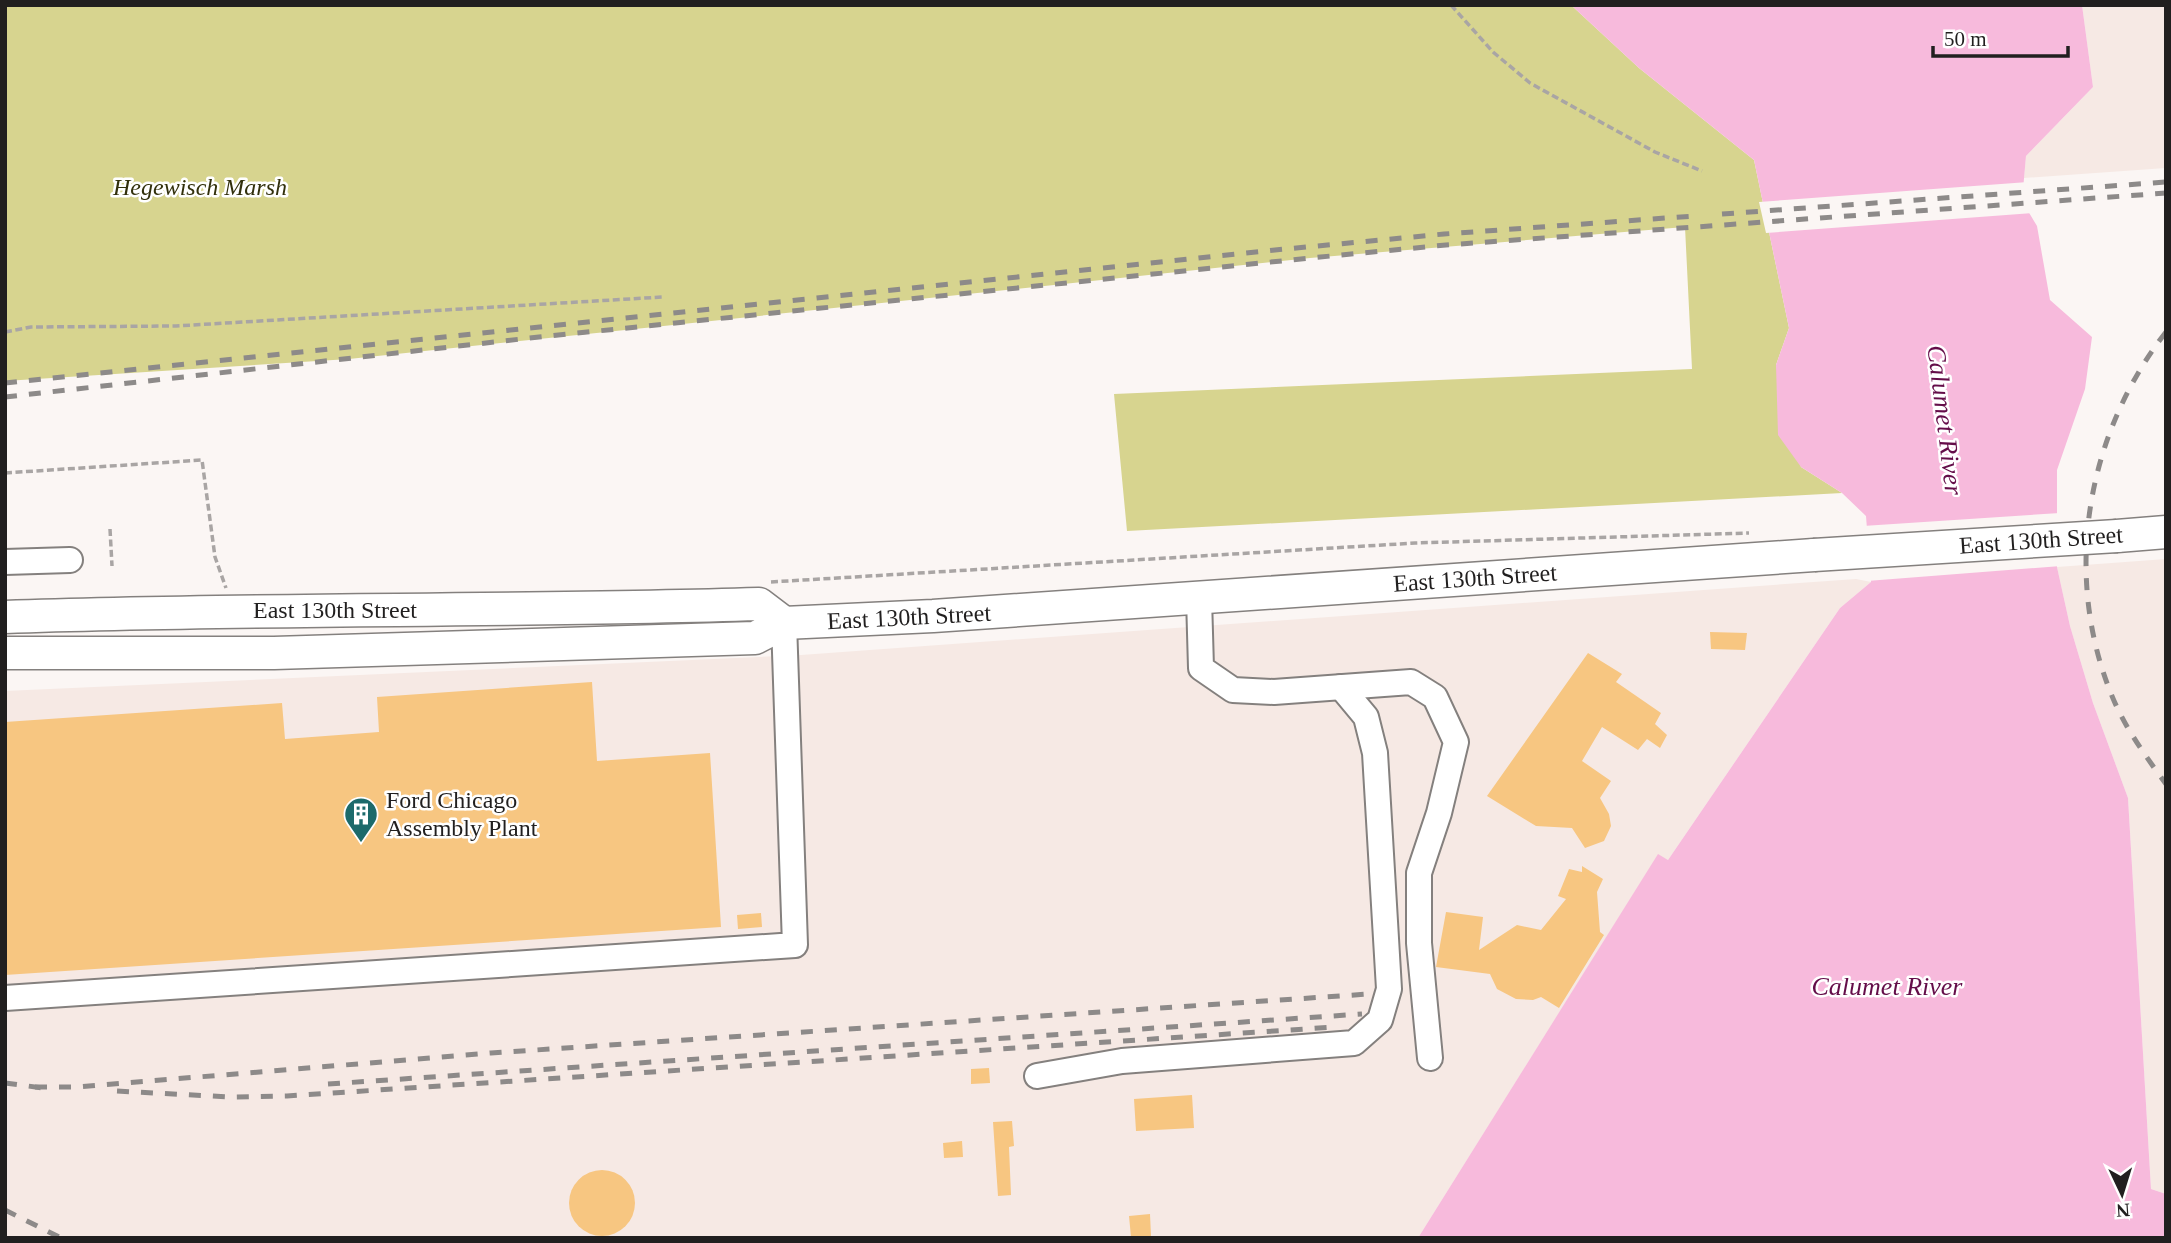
<svg xmlns="http://www.w3.org/2000/svg" width="2171" height="1243" font-family="Georgia,serif">
<style>
.built{fill:#f6e9e4}
.green{fill:#d7d48f}
.water{fill:#f7badc}
.pier{fill:#fbf6f4}
.building{fill:#f7c681}
.lines{fill:none;stroke-linecap:round;stroke-linejoin:round}
.minor-casing{stroke:#84807e;stroke-width:28}
.major-casing{stroke:#84807e;stroke-width:35}
.path{stroke:#a9a5a4;stroke-width:3.5;stroke-dasharray:7 3.5;stroke-linecap:butt}
.minor{stroke:#fff;stroke-width:24}
.major{stroke:#fff;stroke-width:32}
.rail{stroke:#8d8a89;stroke-width:5;stroke-dasharray:12 12;stroke-linecap:butt}
.major-bridge-casing{stroke:#84807e;stroke-width:35;stroke-linecap:butt}
.major-bridge{stroke:#fff;stroke-width:32}
.labels{text-anchor:middle;dominant-baseline:central;stroke-width:5;stroke-linejoin:round;paint-order:stroke}
.park-label{font-size:24px;font-style:italic;fill:#32300c;stroke:#fff}
.street-label{font-size:24px;fill:#211f1f;stroke:#fff}
.poi-label{font-size:24px;fill:#211f1f;stroke:#fff;text-anchor:start}
.water-label{font-size:26px;font-style:italic;fill:#640d49;stroke:#fff}
</style>
<rect width="100%" height="100%" fill="#fbf6f4"/>
<g class="built">
<polygon points="2082,5 2166,5 2166,168 2024,178 2026,156 2093,87"/>
<polygon points="2166,559 2166,1194 2151,1189 2128,798 2093,703 2070,626 2057,567"/>
<polygon points="1856,579 1871,582 1840,608 1668,860 1658,855 1418,1238 5,1238 5,691 801,655"/>
</g>
<polygon class="green" points="5,5 1571,5 1639,68 1754,160 1789,328 1776,365 1801,467 1842,493 1127,531 1114,394 1692,369 1685,227 1310,258 349,359 5,381"/>
<polygon class="water" points="1571,5 2082,5 2093,87 2026,156 2022,201 2037,226 2050,300 2092,337 2085,389 2057,470 2057,567 2070,626 2093,703 2128,798 2151,1189 2166,1194 2166,1238 1418,1238 1658,854 1668,860 1840,608 1871,582 1866,516 1842,493 1801,467 1778,435 1776,365 1789,328 1754,160 1639,68"/>
<g class="pier">
<polygon points="2028,182 2026,201 2033,213 1766,233 1759,202"/>
<polygon points="2060,513 2061,566 1867,581 1863,526"/>
</g>
<g class="building">
<polygon points="1710,632 1747,633 1745,650 1711,649"/>
<polygon points="1588,653 1622,674 1616,682 1661,713 1655,724 1667,735 1660,748 1647,739 1638,750 1602,727 1582,761 1611,781 1600,798 1609,814 1611,826 1604,841 1585,848 1572,828 1536,826 1487,796"/>
<polygon points="592,682 597,761 710,753 721,927 5,975 5,722 282,703 285,739 379,732 377,697"/>
<polygon points="1582,866 1603,879 1597,892 1600,932 1604,935 1559,1008 1541,997 1533,1000 1516,999 1497,989 1490,974 1436,967 1446,912 1483,917 1479,950 1517,925 1541,930 1566,899 1558,896 1569,869 1582,872"/>
<polygon points="761,913 762,927 738,929 737,915"/>
<polygon points="989,1068 990,1083 971,1084 971,1069"/>
<polygon points="1192,1095 1194,1128 1136,1131 1134,1099"/>
<polygon points="1012,1121 1014,1146 1009,1147 1011,1195 998,1196 993,1122"/>
<polygon points="962,1141 963,1157 944,1158 943,1143"/>
<circle cx="602" cy="1203" r="33"/>
<polygon points="1150,1214 1151,1236 1131,1237 1129,1216"/>
</g>
<g class="lines">
<g class="minor-casing">
<g id="minor">
<polyline points="5,562 70,560"/>
<polyline points="1199,598 1201,668 1233,690 1274,692 1411,682 1435,697 1456,742 1439,813 1419,873 1419,943 1430,1058"/>
<polyline points="5,998 795,945 784,623"/>
<polyline points="1037,1076 1122,1061 1354,1043 1380,1020 1389,989 1375,753 1366,717 1341,687"/>
</g>
</g>
<g class="major-casing">
<g id="major">
<polyline points="2117,536 2166,532"/>
<path d="M5,617C256,608 508,612 759,604L784,623"/>
<polyline points="5,653 274,653 755,638 784,623 933,616 1814,555"/>
</g>
</g>
<g class="path">
<polyline points="1451,5 1493,52 1530,83 1655,152 1702,171"/>
<polyline points="5,332 31,327 176,326 662,297"/>
<polyline points="5,473 202,460 215,557 226,588"/>
<polyline points="110,529 112,566"/>
<polyline points="771,582 1415,543 1749,533"/>
</g>
<use href="#minor" class="minor"/>
<use href="#major" class="major"/>
<g class="rail">
<polyline points="1722,214 2166,182"/>
<path d="M2166,332C2085,436 2061,580 2115,703C2128,732 2147,758 2166,784"/>
<polyline points="5,383 1275,250 1444,234 1694,216"/>
<polyline points="5,397 539,337 1310,258 1446,245 2166,193"/>
<polyline points="5,1083 43,1088"/>
<polyline points="328,1084 1362,1014"/>
<polyline points="35,1087 76,1087 491,1053 1369,994"/>
<polyline points="117,1091 230,1097 287,1096 1335,1027"/>
<polyline points="5,1210 61,1238"/>
</g>
<g class="major-bridge-casing">
<polyline id="major-bridge" points="1814,555 2117,536"/>
</g>
<use href="#major-bridge" class="major-bridge"/>
</g>
<defs>
<g id="building-pin" transform="scale(1.75)"><path d="M0 17L-7.5 6A9.5 9.5 0 1 1 7.5 6Z" fill="#1c6a6b" stroke="#fff"/><path d="M-4-6H4V6H1V3H-1V6H-4ZM-2.5-4.3h1.7v1.8h-1.7ZM.8-4.3h1.7v1.8H.8ZM-2.5-1h1.7V.8h-1.7ZM.8-1h1.7V.8H.8Z" fill="#fff"/></g>
</defs>
<g fill-rule="evenodd">
<use href="#building-pin" x="361" y="814"/>
</g>
<g class="labels">
<g class="park-label">
<text x="200" y="187">Hegewisch Marsh</text>
</g>
<g class="street-label">
<text transform="translate(2041 540) rotate(-4)">East 130th Street</text>
<text transform="translate(1475 578) rotate(-4)">East 130th Street</text>
<text x="335" y="610">East 130th Street</text>
<text transform="translate(909 617) rotate(-3)">East 130th Street</text>
</g>
<g class="poi-label">
<text x="386" y="800">Ford Chicago<tspan x="386" dy="28">Assembly Plant</tspan></text>
</g>
<g class="water-label">
<text transform="translate(1945 420) rotate(83)">Calumet River</text>
<text x="1887" y="986">Calumet River</text>
</g>
</g>
<rect width="2171" height="1243" fill="none" stroke="#211f1f" stroke-width="14"/>
<g transform="translate(2122 1194) rotate(176)" stroke="#ffffff" stroke-width="5" paint-order="stroke">
<path d="M0-5L12 26L0 18L-12 26Z" fill="#211f1f"/>
<text y="-10" font-size="19" font-weight="bold" text-anchor="middle" fill="#211f1f">N</text>
</g>
<path d="M1933 46v10h135v-10" fill="none" stroke="#211f1f" stroke-width="3.5"/>
<text x="1944" y="46" font-size="21" fill="#211f1f" stroke="#ffffff" stroke-width="5" paint-order="stroke">50 m</text>
</svg>
